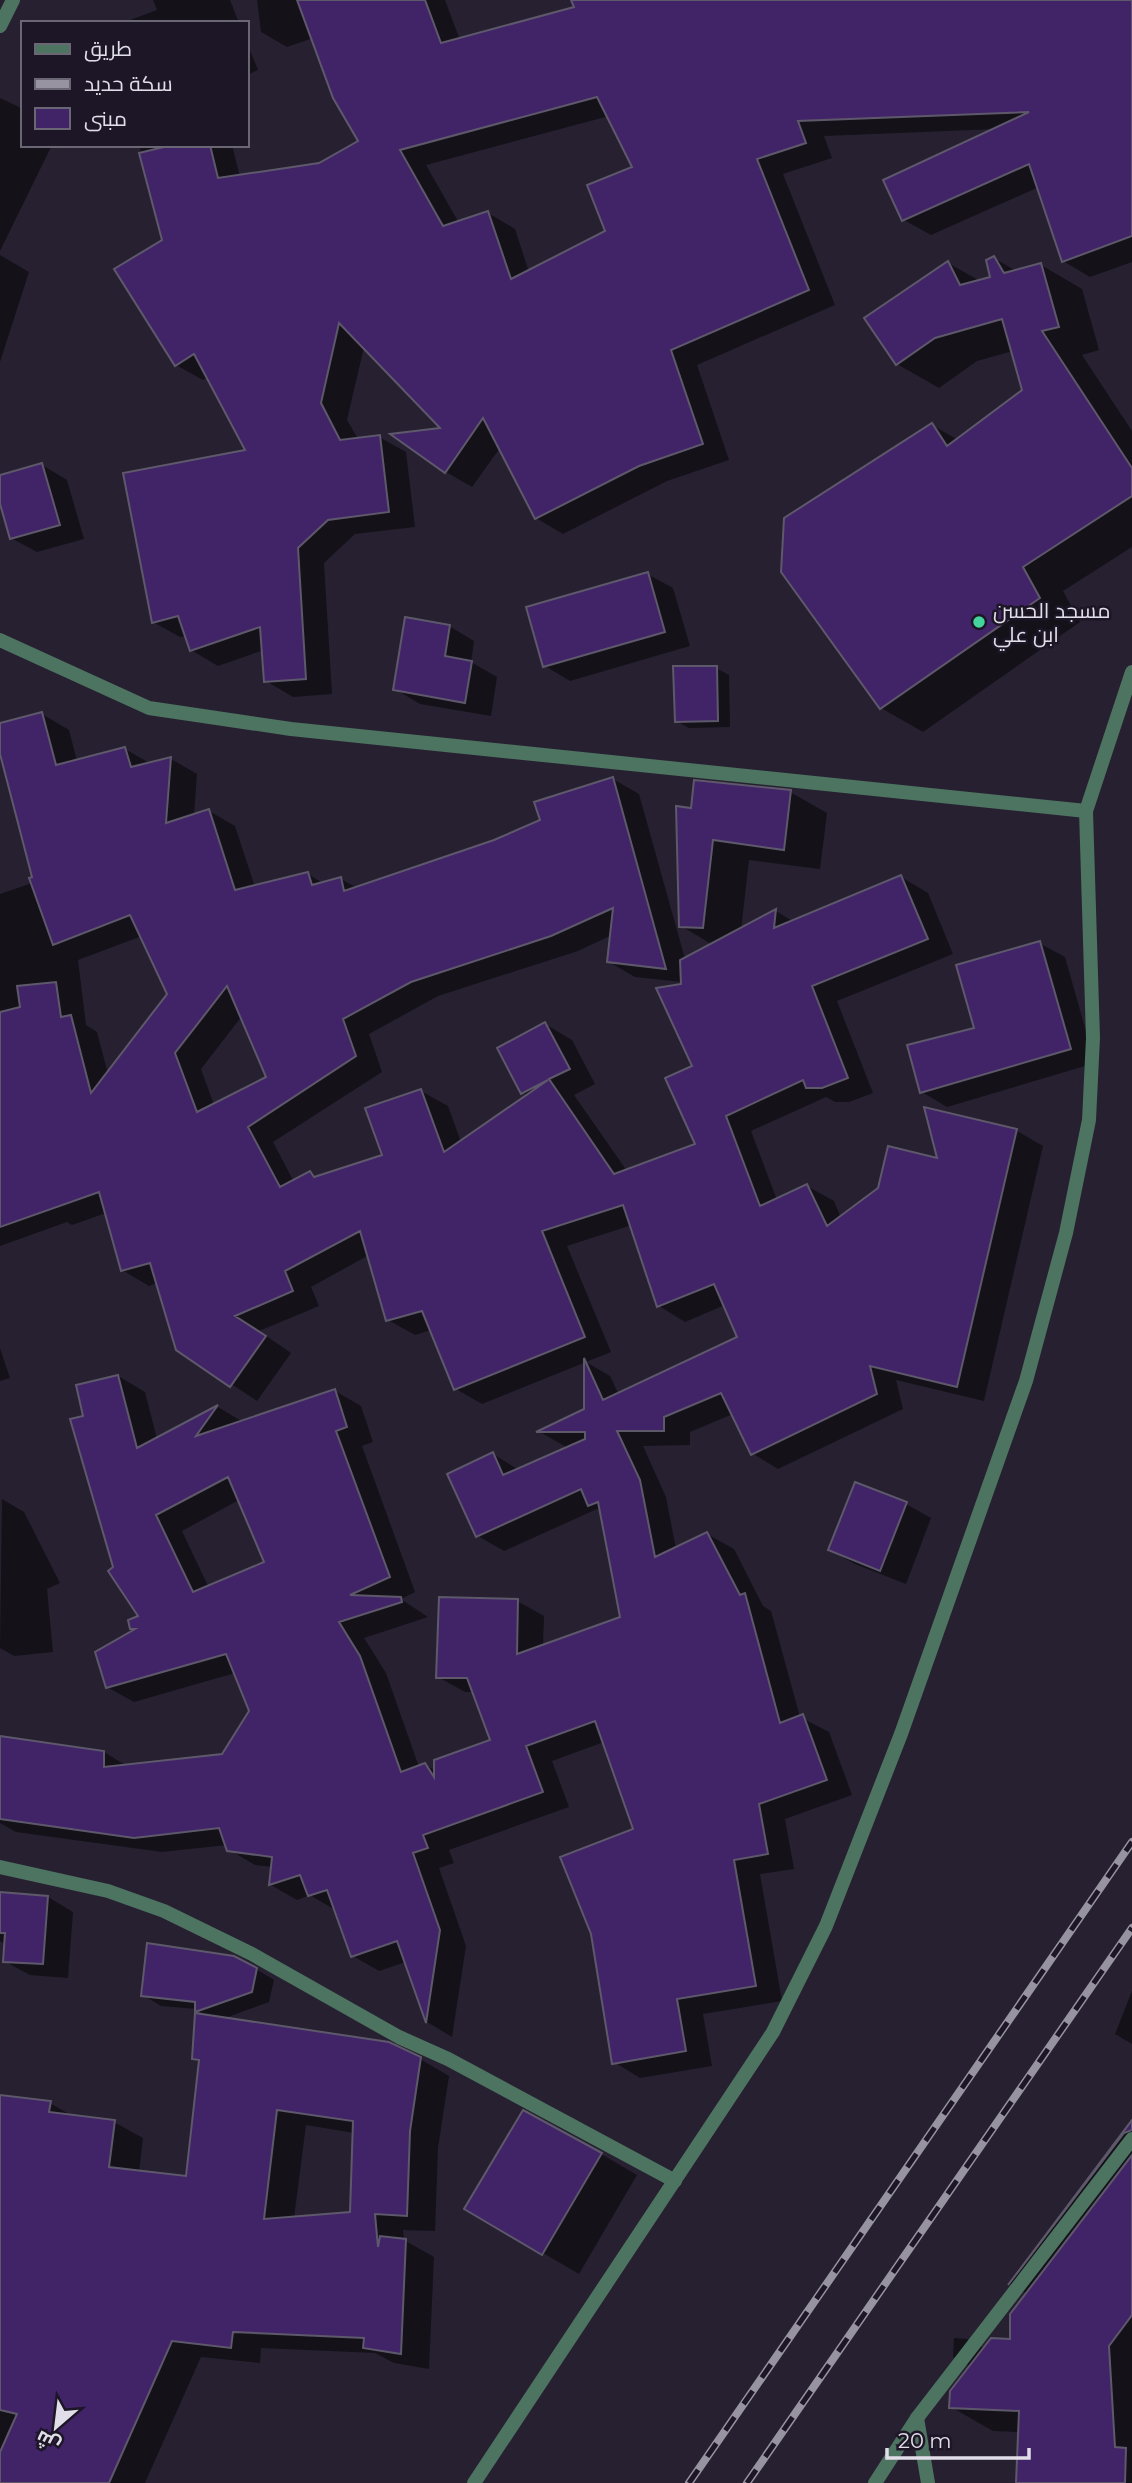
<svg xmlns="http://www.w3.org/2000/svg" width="1132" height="2483" font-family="Montserrat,Cairo,sans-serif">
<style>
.shadow{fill:#0007;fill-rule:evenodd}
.building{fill:#412468;stroke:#5e586b;stroke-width:2;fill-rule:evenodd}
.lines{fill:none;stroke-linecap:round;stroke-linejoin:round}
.minor{stroke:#4d7361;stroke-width:14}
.tertiary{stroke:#4d7361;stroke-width:14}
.rail-casing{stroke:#9793a0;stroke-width:8}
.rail{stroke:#1c1626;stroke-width:5;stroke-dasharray:16;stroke-linecap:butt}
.poi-dot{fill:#46d49e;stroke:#1c1626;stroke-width:2.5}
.labels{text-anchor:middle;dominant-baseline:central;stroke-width:5;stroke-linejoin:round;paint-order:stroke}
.poi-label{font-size:21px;fill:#e1dee9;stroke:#1c1626;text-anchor:start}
</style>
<rect width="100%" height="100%" fill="#262030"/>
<g class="shadow">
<polygon points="153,0 230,0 239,23 122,23 157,10"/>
<path d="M257,0H445L460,40L576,8L573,0H1132V262L1090,277L1063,261L1039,187L931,235L904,220L997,129L824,136L832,158L783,174L835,305L697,365L729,460L667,481L563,534L536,518L500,448L472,487L446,472L443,429L364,347L347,420L358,439L379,437L406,452L415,527L355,534L324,563L332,694L293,697L266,681L264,650L218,666L191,650L186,636L180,637L153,622L248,451L208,377L203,380L176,365L164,241L139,145H232L240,177L319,164L360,141L313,38L287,47L261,32ZM609,116L635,168L607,232L529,272L515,229L488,213L459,223L426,165Z"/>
<polygon points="247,43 258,70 247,75"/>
<polygon points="0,98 23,109 23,145 52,145 0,251"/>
<polygon points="0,255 29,272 0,362"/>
<polygon points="994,258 1016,271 1041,265 1082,289 1099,350 1082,355 1132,431 1132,547 1063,591 1080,622 923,732 881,708 932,425 958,440 1024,390 1013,351 977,361 939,388 897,364 948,263 980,281 993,278"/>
<polygon points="42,465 67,480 84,539 37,552 11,538 0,498 0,477"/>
<polygon points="647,574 673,588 690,646 570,681 545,666"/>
<polygon points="449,626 474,641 471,662 497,677 491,716 420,704 395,689"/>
<polygon points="716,668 729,675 730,727 689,728 676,721"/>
<path d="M42,714L69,730L77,761L125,749L151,764L171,759L197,774L194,816L209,811L235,826L255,887L308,874L324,884L341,879L357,888L495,842L542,821L613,779L639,794L685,959L713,945L681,926L693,809L790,792L827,813L820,869L749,860L741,930L776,911L794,922L901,877L928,893L953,954L837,1001L873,1093L849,1102H835L826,1097L751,1131L777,1200L807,1186L834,1201L841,1218L940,1160L926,1109L1017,1131L1043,1146L984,1401L896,1380L903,1409L778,1469L752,1453L733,1414L690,1432V1445L643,1446L666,1497L676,1549L707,1534L734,1549L763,1606L771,1611L800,1717L829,1732L852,1795L785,1819L794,1869L760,1874L782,2001L703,2014L712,2066L640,2078L614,2062L635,1830L604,1742L552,1761L569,1807L449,1850L454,1863L439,1868L466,1946L452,2037L427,2022L406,1962L379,1971L353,1956L337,1911L310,1895L297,1900L271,1885L273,1867L255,1865L228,1849L227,1845L162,1852L16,1832L0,1823V1738L104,1752L127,1766L223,1756L251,1712L235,1673L134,1702L107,1687L135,1630L131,1628L140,1617L115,1568L86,1417L118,1376L145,1392L157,1439L218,1407L243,1422L335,1391L361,1406L373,1442L362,1446L415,1592L401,1599L428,1617L364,1638L386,1673L419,1767L425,1765L436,1771L492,1741L474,1692H465L438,1677L517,1601L544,1616L543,1646L622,1618L601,1511L597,1509L504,1551L478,1536L493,1454L519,1470L568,1448L540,1432L586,1410V1362L482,1404L456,1389L431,1330L415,1335L388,1320L369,1255L311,1287L319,1306L259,1331L291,1353L257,1401L178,1349L157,1283L149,1286L122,1270L106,1213L72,1225L67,1222L0,1246V894L32,883L34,878L0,747V725ZM612,935L609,962L635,977L682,982L694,1067L698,1145L627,1171L574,1095L595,1084L572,1040L545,1024L522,1092L528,1096L461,1142L448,1106L421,1091L384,1156L319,1178L310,1173L294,1182L273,1142L382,1072L369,1034L438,996L578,951ZM142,936L169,994L108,1074L97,1032L86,1025L78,960ZM242,1016L268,1078L214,1105L201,1069ZM632,1225L659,1306L685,1322L725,1305L739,1338L619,1395L610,1376L586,1362L611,1352L567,1246ZM239,1500L266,1563L209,1588L182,1531Z"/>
<polygon points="1039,943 1065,957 1095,1063 947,1107 922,1092 976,1029"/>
<polygon points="0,1348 10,1378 0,1381"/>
<polygon points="856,1484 906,1504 931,1518 906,1584 855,1564 830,1550"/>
<polygon points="2,1499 24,1512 60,1583 47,1589 53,1652 14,1656 0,1648"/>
<polygon points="0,1894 48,1897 73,1912 68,1978 30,1975 4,1961 6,1945 0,1941"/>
<path d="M256,1969L274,1980L269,2002L222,2019L420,2059L449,2076L438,2148L435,2231L403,2230L404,2240L434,2257L429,2369L394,2363L375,2353L261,2348L260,2363L201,2357L145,2483H0V2097L50,2103L74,2117L114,2122L143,2138L139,2172L187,2178L200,2063L193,2058L204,2016L197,2009L161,2006L143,1995ZM306,2125L354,2133L352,2213L294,2218Z"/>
<polygon points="1132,1991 1132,2044 1115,2034"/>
<polygon points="1129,2123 1132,2123 1132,2483 1018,2483 1020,2432 993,2431 951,2407 971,2367 953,2357 954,2338 967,2339 985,2349 1011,2341 1027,2294 1010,2284"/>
<polygon points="601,2154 637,2175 579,2274 466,2208"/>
</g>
<g class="building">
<path d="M297,0H425L441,43L574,7L571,0H1132V236L1062,262L1029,164L902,221L883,180L1029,112L798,121L806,143L757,159L809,290L671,350L703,444L639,466L535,519L483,418L445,473L390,434L440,428L339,323L321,403L340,440L380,435L389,512L328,520L298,548L306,679L264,682L260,627L190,651L178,616L152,623L123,473L245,450L194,354L175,366L114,269L162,240L139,153L172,145H210L218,178L319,163L358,141L333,98ZM597,97L632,167L587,185L605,231L511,279L488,211L443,226L400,150Z"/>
<polygon points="994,256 1004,273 1041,263 1059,327 1042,331 1132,468 1132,496 1023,567 1040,598 880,709 781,572 784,518 932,423 947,446 1022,390 1002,319 935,338 896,365 864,318 948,261 960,285 990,277 986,260"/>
<polygon points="42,463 60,525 10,539 0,504 0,475"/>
<polygon points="648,572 665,632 543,667 526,607"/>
<polygon points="405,617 450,625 445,656 472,661 465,703 393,690"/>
<polygon points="673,666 717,666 718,721 675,722"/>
<path d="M42,712L56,765L125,747L131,767L171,757L166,823L209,809L235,890L308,872L312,885L341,877L344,891L494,840L540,820L534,802L613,777L666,969L607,962L613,908L551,936L411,982L343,1019L356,1056L248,1127L280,1187L310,1171L314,1177L382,1155L365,1108L421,1089L444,1152L548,1080L521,1094L497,1048L545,1022L570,1069L549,1079L614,1174L695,1144L665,1078L692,1066L656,988L681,984L680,960L776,909L774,928L901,875L928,939L812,986L848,1078L822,1088H806L803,1080L726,1116L760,1206L807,1184L827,1226L878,1188L888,1146L937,1158L924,1107L1017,1129L957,1387L870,1366L877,1394L751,1455L721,1393L664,1417V1431H617L640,1480L655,1557L707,1532L740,1595L745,1593L780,1723L803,1714L827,1780L759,1804L768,1854L734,1860L756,1986L677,1999L686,2051L612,2064L591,1934L560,1857L633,1829L595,1721L526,1746L543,1792L423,1835L428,1848L413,1853L440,1930L426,2023L397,1941L351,1957L327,1890L308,1896L300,1875L269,1885L272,1857L227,1851L219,1828L134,1838L0,1819V1736L104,1751V1767L222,1754L249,1711L226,1654L106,1688L95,1652L135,1629H130L128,1620L138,1616L108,1571L113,1567L70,1419L83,1416L76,1385L118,1375L137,1448L218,1405L196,1436L335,1389L347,1427L336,1431L390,1577L350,1595L401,1597L402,1602L339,1622L360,1656L401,1772L425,1763L434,1777V1760L490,1740L467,1678H436L439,1597L518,1599L517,1654L620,1617L598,1502L588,1506L581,1489L476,1537L447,1474L493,1452L503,1475L585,1439V1432H536L584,1409V1358L603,1400L737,1337L714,1284L657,1307L623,1205L542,1231L585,1337L454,1390L422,1311L386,1321L360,1231L285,1271L293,1291L235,1316L266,1336L230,1387L176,1350L150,1263L121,1271L99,1192L0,1227V1012L20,1007L17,986L56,982L61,1017L71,1015L91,1093L167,994L130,915L53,945L29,878L32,877L0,754V723ZM227,986L266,1077L197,1112L175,1053ZM228,1477L264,1562L193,1592L156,1515Z"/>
<polygon points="694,780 791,790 784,850 713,840 703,928 679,927 676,806 691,808"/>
<polygon points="1040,941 1071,1049 920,1093 907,1045 974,1028 956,965"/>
<polygon points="855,1482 907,1502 880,1571 828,1550"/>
<polygon points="0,1892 48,1896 43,1964 3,1962 5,1933 0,1933"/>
<polygon points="147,1943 234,1956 257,1968 252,1992 195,2012 195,2002 141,1996"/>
<path d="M195,2013L389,2042L421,2057L410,2131L407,2216L375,2214L378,2247L380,2236L406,2239L401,2354L363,2348L364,2338L233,2332L231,2348L172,2341L109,2483H0V2452L17,2414L0,2410V2095L51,2101L49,2112L115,2120L109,2167L186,2176L199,2060L192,2059ZM277,2110L353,2121L350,2212L264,2219Z"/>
<polygon points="523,2110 602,2153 542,2255 464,2209"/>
<polygon points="1132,2120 1132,2130 1124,2133 1008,2285"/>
<polygon points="1132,2155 1132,2315 1109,2346 1115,2447 1126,2448 1125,2483 1016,2483 1019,2411 949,2408 950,2391 991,2338 1010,2339 1010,2314"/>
</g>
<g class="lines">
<g class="minor">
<polyline points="0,26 13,0"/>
<polyline points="0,640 149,708 291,729 1086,811"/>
<polyline points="0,1867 108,1891 164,1911 252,1954 399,2037 448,2059 675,2181"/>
<polyline points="917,2418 928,2483"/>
<polyline points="875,2483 917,2418 1132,2139"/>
</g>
<polyline class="tertiary" points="474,2483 773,2032 826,1926 901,1734 1026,1381 1066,1233 1089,1120 1093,1038 1086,811 1132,672"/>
<g class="rail-casing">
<g id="rail">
<polyline points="689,2483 1132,1842"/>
<polyline points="747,2483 1132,1928"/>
</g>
</g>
<use href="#rail" class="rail"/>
</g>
<circle class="poi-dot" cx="979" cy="622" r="7"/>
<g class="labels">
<g class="poi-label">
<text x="993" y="610">مسجد الحسن<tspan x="993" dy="24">ابن علي</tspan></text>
</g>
</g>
<rect x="21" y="21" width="228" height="126" fill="#1c1626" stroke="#6b6674" stroke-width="2"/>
<rect x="35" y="44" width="35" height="10" fill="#4d7361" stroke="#6b6674" stroke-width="2"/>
<text x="84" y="56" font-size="21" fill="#e1dee9">طريق</text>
<rect x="35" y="79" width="35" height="10" fill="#9793a0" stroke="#6b6674" stroke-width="2"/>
<text x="84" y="91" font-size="21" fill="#e1dee9">سكة حديد</text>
<rect x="35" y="108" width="35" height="21" fill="#412468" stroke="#6b6674" stroke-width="2"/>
<text x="84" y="126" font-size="21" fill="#e1dee9">مبنى</text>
<g transform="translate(56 2427) rotate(208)" stroke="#1c1626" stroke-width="5" paint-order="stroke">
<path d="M0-5L12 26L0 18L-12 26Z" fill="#e1dee9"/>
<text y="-10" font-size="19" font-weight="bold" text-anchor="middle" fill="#e1dee9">ش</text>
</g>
<path d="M887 2448v10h142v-10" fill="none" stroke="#e1dee9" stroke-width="3.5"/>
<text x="898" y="2448" font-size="21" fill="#e1dee9" stroke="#1c1626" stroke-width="5" paint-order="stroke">20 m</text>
</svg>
